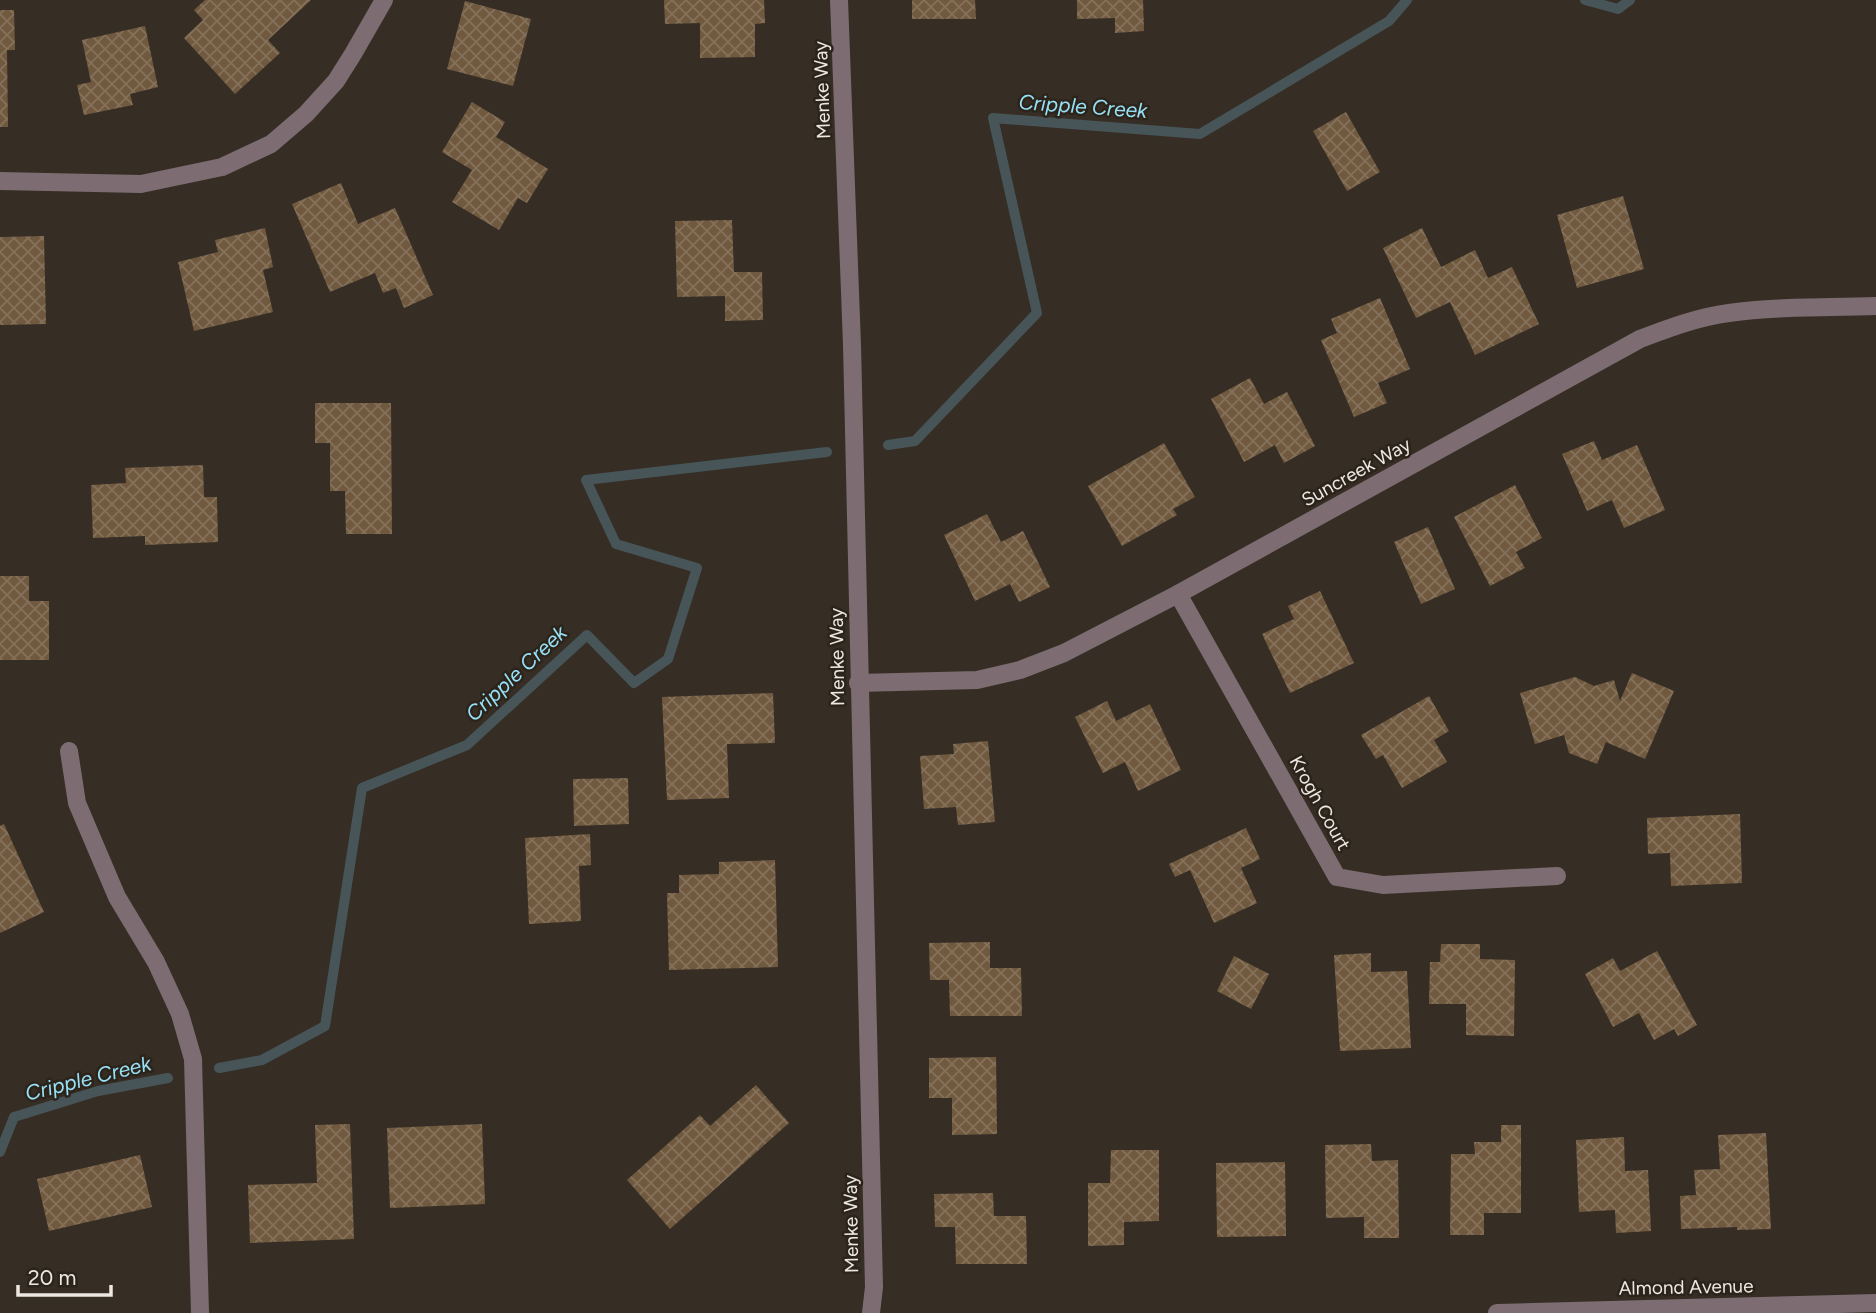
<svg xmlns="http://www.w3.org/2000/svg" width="1876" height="1313" font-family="Figtree,sans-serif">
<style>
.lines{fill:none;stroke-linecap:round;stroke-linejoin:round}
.stream{stroke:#475559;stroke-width:10}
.building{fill:url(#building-cross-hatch)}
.minor{stroke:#7d6c71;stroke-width:18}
.labels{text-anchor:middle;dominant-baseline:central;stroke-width:5;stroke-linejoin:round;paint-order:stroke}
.street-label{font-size:19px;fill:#ece7e1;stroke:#2c241b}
.water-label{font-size:21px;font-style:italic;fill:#97e1f7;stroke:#2c241b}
</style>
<defs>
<pattern id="building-cross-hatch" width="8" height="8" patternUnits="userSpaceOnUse" patternTransform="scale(1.75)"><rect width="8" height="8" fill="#70593f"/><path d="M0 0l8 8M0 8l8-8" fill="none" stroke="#85715a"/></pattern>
</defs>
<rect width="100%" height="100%" fill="#362e25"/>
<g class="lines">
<g class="stream">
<polyline points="1585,0 1618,9 1630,0"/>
<polyline points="888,445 915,441 1037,313 993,118 1200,134 1389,21 1407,0"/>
<polyline points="219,1068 262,1060 325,1026 362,788 467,745 587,635 634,683 668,659 697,568 616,544 586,480 827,452"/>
<polyline points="0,1152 14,1117 98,1091 168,1078"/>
</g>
</g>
<g class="building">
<polygon points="205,0 311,0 268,40 280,53 235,94 184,38 203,20 194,10"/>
<polygon points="664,0 764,0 765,23 755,24 755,57 700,58 700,23 665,24"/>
<polygon points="912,0 975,0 976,19 912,19"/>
<polygon points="1077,0 1143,0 1144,31 1115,33 1115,18 1077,19"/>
<polygon points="465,1 531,19 513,86 447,69"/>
<polygon points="0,10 14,10 15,50 7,50 8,127 0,127"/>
<polygon points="145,26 158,87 130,94 133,105 84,115 77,85 91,82 82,40"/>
<polygon points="472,102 505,122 496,137 548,169 527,203 518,198 499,230 452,202 472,170 442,152"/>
<polygon points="1346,112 1380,172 1347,191 1313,131"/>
<polygon points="341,183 358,224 395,208 433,295 404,308 396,288 383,293 375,273 330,292 292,204"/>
<polygon points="1623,196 1644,269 1577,288 1557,215"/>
<polygon points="732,220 734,272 762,272 763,320 725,321 725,296 677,297 675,221"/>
<polygon points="265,228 273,267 263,270 273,312 194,331 178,262 218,252 215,240"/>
<polygon points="1422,228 1441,267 1475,250 1488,278 1512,267 1539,324 1475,355 1450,302 1416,318 1383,248"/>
<polygon points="44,236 46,324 0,325 0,237"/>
<polygon points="1380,298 1410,369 1378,383 1387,403 1354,417 1321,340 1337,333 1331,319"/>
<polygon points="1250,378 1264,404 1287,392 1315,446 1284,463 1275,445 1244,462 1211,399"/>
<polygon points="315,403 391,403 392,534 346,534 345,491 330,491 330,443 315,443"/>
<polygon points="1594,441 1602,460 1637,445 1665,510 1624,528 1612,500 1587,511 1562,454"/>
<polygon points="1164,443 1195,497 1173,509 1177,515 1122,546 1088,486"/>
<polygon points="203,465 204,497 217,497 218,542 145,545 145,536 93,538 91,485 126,483 125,468"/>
<polygon points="1515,485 1542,538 1516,552 1525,568 1490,586 1454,517"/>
<polygon points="987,514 1001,542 1023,531 1050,587 1019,602 1010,584 975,601 944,535"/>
<polygon points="1428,527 1455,589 1421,604 1394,542"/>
<polygon points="0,576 29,576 29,601 49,601 49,660 0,660"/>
<polygon points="1320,591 1354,663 1290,693 1262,634 1294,619 1288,606"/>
<polygon points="1632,673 1674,691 1645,759 1606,742 1597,764 1569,753 1564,735 1535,744 1520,693 1575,677 1594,686 1614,680 1620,701"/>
<polygon points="773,693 775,743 727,744 729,798 667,800 662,697"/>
<polygon points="1429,696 1449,731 1434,740 1447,762 1402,788 1383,755 1376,759 1361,735"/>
<polygon points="1107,701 1116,721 1150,704 1181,770 1138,791 1125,762 1103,773 1075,717"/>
<polygon points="988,741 995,822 958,825 956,807 924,809 920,756 954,754 953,744"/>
<polygon points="628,778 629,824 574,826 573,779"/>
<polygon points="1740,814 1742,883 1671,886 1670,853 1648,854 1647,818"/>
<polygon points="4,824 44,912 0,933 0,826"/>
<polygon points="1246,828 1260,859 1241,868 1257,903 1214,923 1190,870 1175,877 1169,864"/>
<polygon points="590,834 591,865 579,866 581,921 529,924 525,838"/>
<polygon points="775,860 778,967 669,970 667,893 679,893 679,875 719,874 719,862"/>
<polygon points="990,942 990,968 1021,968 1022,1016 950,1016 949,980 930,980 929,943"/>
<polygon points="1441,944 1480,944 1480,959 1515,960 1514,1036 1466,1035 1466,1004 1429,1004 1430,962 1440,962"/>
<polygon points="1657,951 1697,1025 1678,1036 1674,1029 1654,1040 1639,1013 1613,1027 1585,974 1613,958 1620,971"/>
<polygon points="1371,953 1371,972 1407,971 1411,1048 1340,1051 1334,955"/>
<polygon points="1234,956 1269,974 1251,1009 1217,991"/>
<polygon points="996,1057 997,1134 952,1135 952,1098 929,1098 929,1058"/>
<polygon points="756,1085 789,1123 670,1229 627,1180 700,1115 710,1126"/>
<polygon points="350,1124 354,1239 250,1243 248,1185 317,1183 315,1125"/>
<polygon points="482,1124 485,1204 390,1208 387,1128"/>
<polygon points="1501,1125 1521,1125 1521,1213 1484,1213 1484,1235 1450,1235 1451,1154 1475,1154 1474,1142 1501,1142"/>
<polygon points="1766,1133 1771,1229 1737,1230 1737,1227 1681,1229 1680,1196 1696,1195 1694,1170 1720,1169 1718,1135"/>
<polygon points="1624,1137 1625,1171 1648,1170 1651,1231 1616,1233 1615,1210 1579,1212 1576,1140"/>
<polygon points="1371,1144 1372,1161 1398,1160 1399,1238 1364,1238 1364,1217 1326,1218 1325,1145"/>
<polygon points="1111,1150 1159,1150 1159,1221 1124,1222 1124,1245 1088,1246 1088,1183 1110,1183"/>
<polygon points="140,1155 152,1207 49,1231 37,1179"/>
<polygon points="1285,1162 1286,1236 1217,1237 1216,1163"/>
<polygon points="993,1193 994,1216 1026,1216 1027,1264 956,1264 955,1227 935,1227 934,1194"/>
</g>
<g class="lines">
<g class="minor">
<polyline points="839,0 852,345 874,1287 871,1313"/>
<polyline points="0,181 141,184 222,167 271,144 306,114 336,81 353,54 384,0"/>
<polyline points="1178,594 1337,877 1383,885 1557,876"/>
<path d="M858,683L977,680L1020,670L1064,653L1178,594L1640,339C1669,328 1698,317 1729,313C1777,306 1827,308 1876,306"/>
<polyline points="69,751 77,803 117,897 156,962 180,1014 193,1059 200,1313"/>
<polyline points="1497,1313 1876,1303"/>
</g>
</g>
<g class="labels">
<g class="street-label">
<text transform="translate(822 90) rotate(-92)">Menke Way</text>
<text transform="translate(1356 472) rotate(-29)">Suncreek Way</text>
<text transform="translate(837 657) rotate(-91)">Menke Way</text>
<text transform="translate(1320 803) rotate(61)">Krogh Court</text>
<text transform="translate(851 1224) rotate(-91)">Menke Way</text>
<text transform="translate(1686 1287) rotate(-1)">Almond Avenue</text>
</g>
<g class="water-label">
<text transform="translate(1083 106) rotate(4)">Cripple Creek</text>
<text transform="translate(516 673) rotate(-43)">Cripple Creek</text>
<text transform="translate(88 1078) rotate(-14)">Cripple Creek</text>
</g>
</g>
<path d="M18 1285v10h93v-10" fill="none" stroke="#ece7e1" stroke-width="3.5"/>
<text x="28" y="1285" font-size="21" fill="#ece7e1" stroke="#2c241b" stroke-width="5" paint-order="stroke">20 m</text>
</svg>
